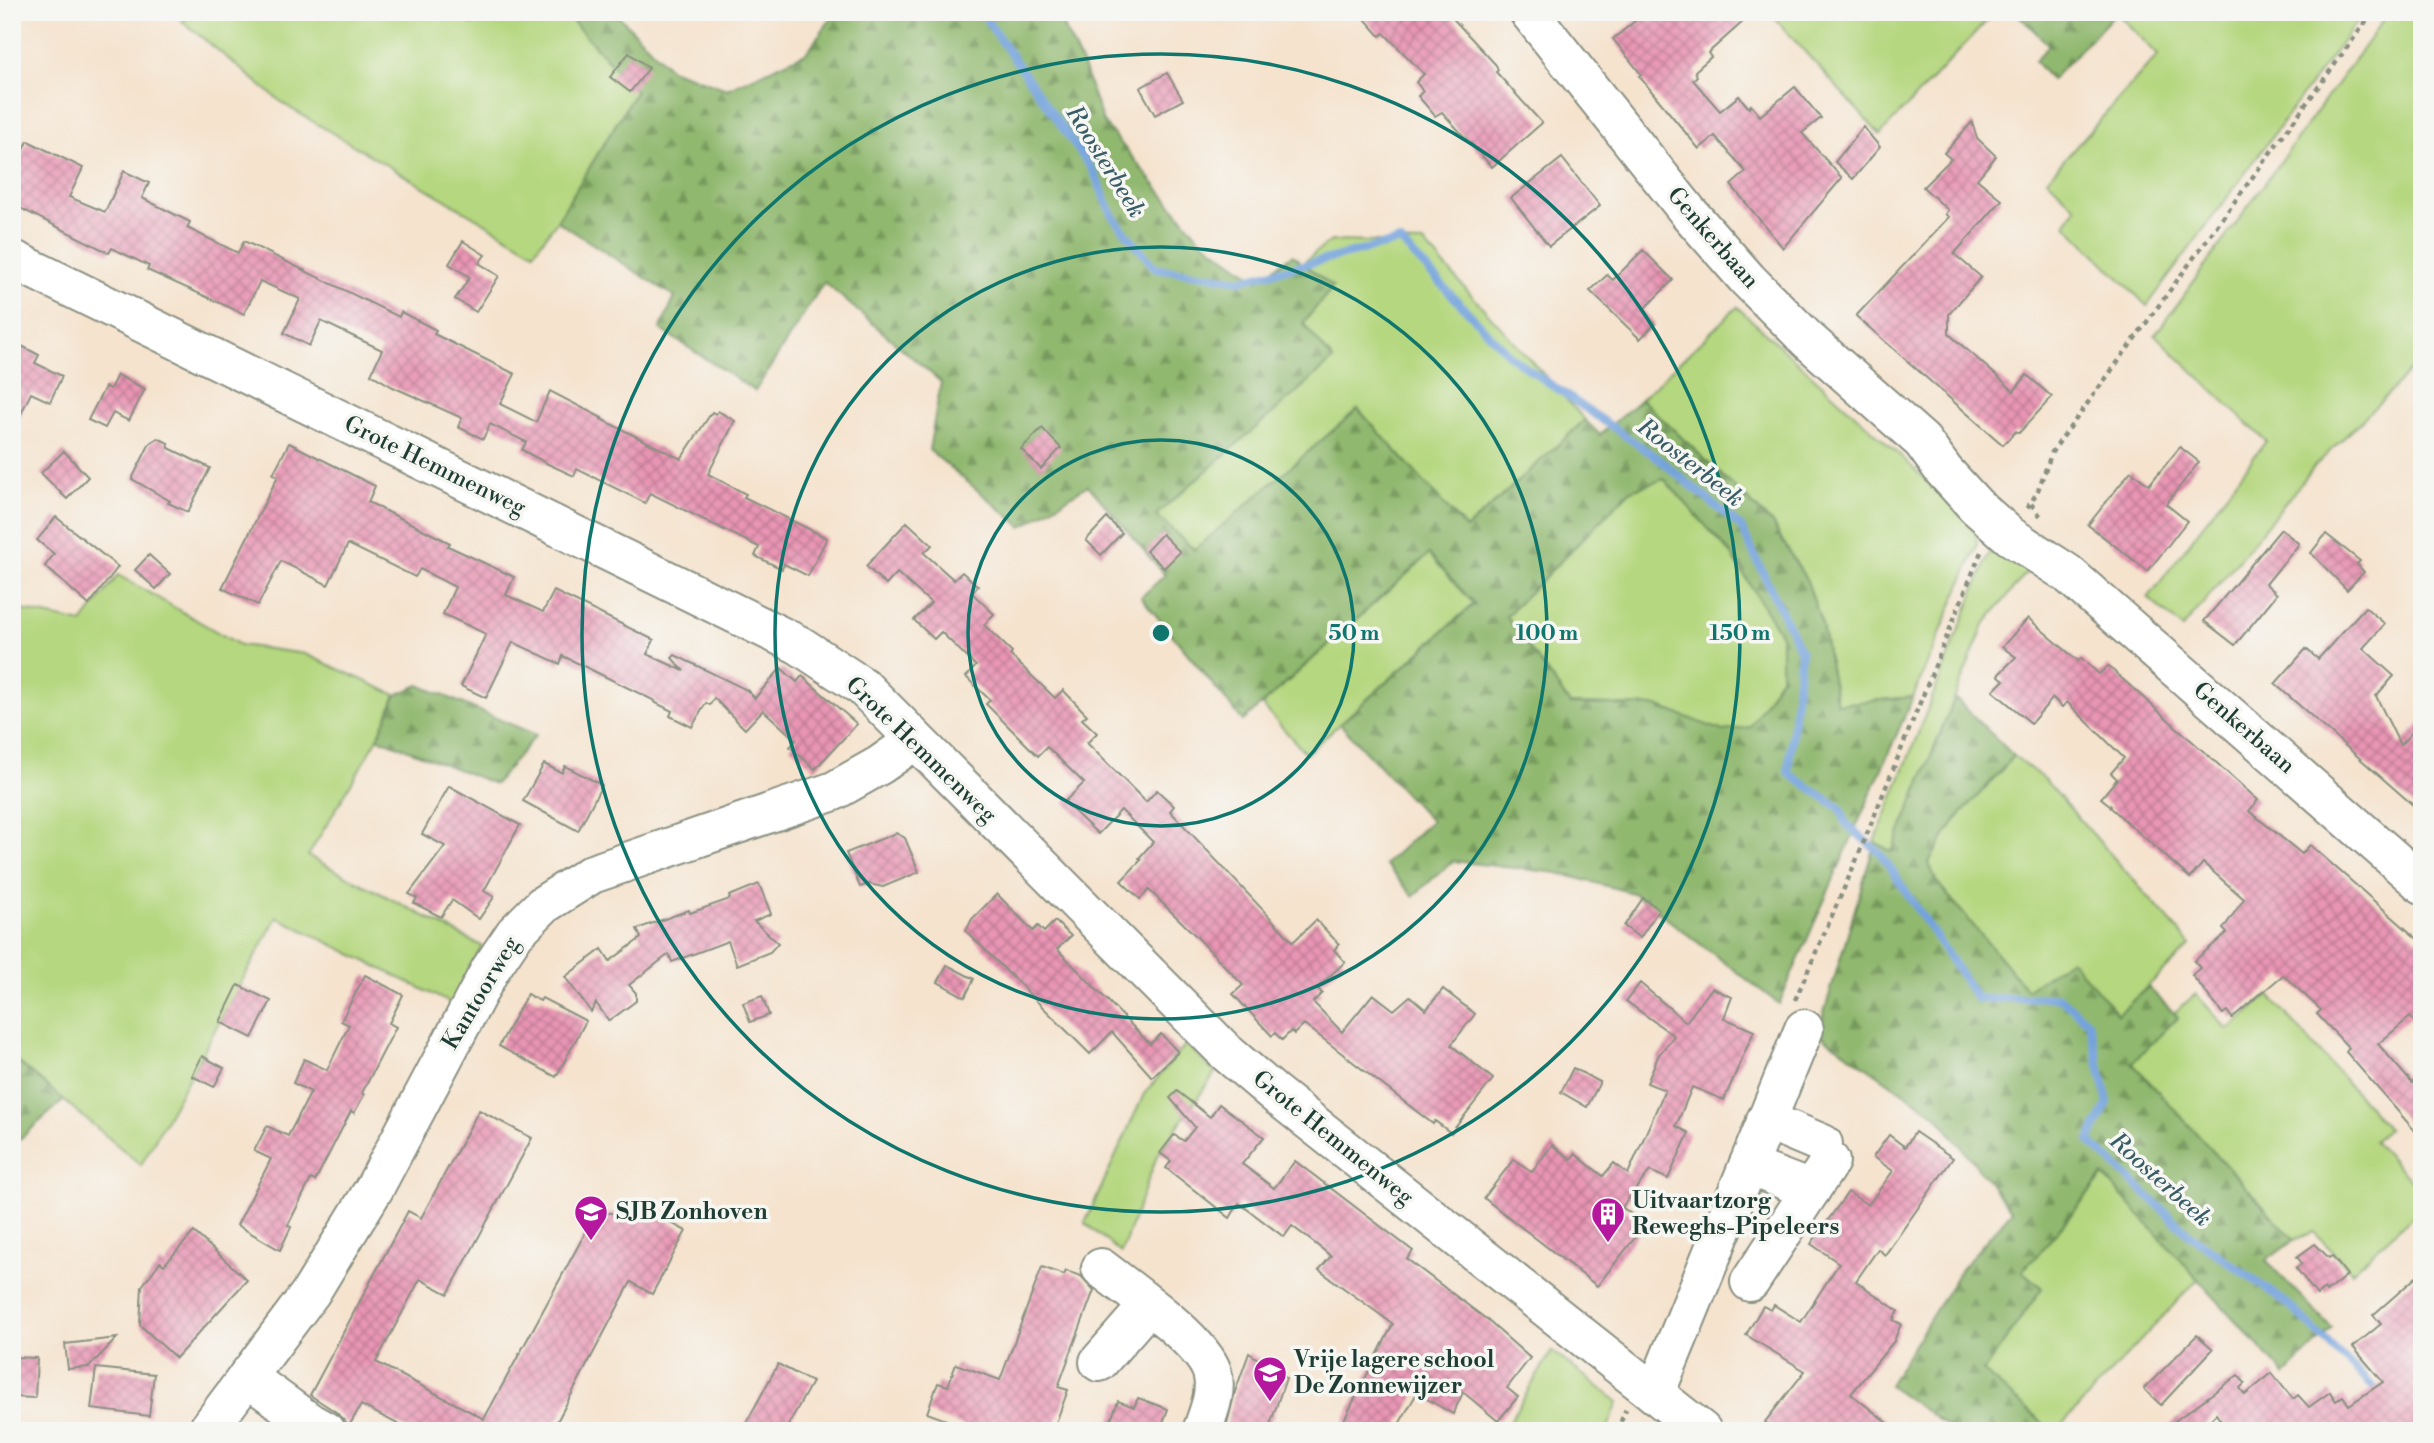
<svg xmlns="http://www.w3.org/2000/svg" width="2434" height="1443" font-family="'Libre Bodoni',serif">
<style>
.grass{fill:#b5d77f;stroke:#6a8a5a;stroke-width:2}
.forest{fill:url(#forest-firs);stroke:#587a51;stroke-width:2;fill-rule:evenodd}
.lines{fill:none;stroke-linecap:round;stroke-linejoin:round}
.stream{stroke:#74a3dd;stroke-width:8}
.building{fill:url(#building-cross-hatch)}
.minor-casing{stroke:#8a9081;stroke-width:42}
.path{stroke:#8a9081;stroke-width:4.5;stroke-dasharray:5 5;stroke-linecap:butt}
.minor{stroke:#fff;stroke-width:38}
.ring{fill:none;stroke:#0f766e;stroke-width:3.5}
.labels{text-anchor:middle;dominant-baseline:central;stroke-width:7;stroke-linejoin:round;paint-order:stroke}
.street-label{font-size:23px;fill:#1f3d34;stroke:#f6f6f2}
.poi-label{font-size:23px;font-weight:bold;fill:#1f3d34;stroke:#f6f6f2;text-anchor:start}
.water-label{font-size:24px;font-style:italic;fill:#395c67;stroke:#f6f6f2}
.centre{fill:#0f766e;stroke:#f6f6f2;stroke-width:3.5}
.ring-label{font-size:21px;text-anchor:middle;font-weight:bold;fill:#0f766e;stroke:#f6f6f2;stroke-width:7;stroke-linejoin:round;paint-order:stroke}
</style>
<defs>
<pattern id="forest-firs" width="22" height="20" patternUnits="userSpaceOnUse" patternTransform="scale(1.75)"><rect width="22" height="20" fill="#90b86e"/><path d="M5 1l3.5 6h-7zM16 11l3.5 6h-7z" fill="#75975b"/></pattern>
<pattern id="building-cross-hatch" width="8" height="8" patternUnits="userSpaceOnUse" patternTransform="scale(1.75)"><rect width="8" height="8" fill="#e995b4"/><path d="M0 0l8 8M0 8l8-8" fill="none" stroke="#bc7b93"/></pattern>
</defs>
<rect width="100%" height="100%" fill="#f6f6f2"/>
<filter id="ink" filterUnits="userSpaceOnUse"><feTurbulence type="fractalNoise" baseFrequency=".0143" numOctaves="2"/><feDisplacementMap in="SourceGraphic" scale="14" xChannelSelector="R" yChannelSelector="G"/><feConvolveMatrix kernelMatrix="1 2 1 2 8 2 1 2 1" color-interpolation-filters="sRGB"/></filter>
<filter id="wash" filterUnits="userSpaceOnUse"><feTurbulence type="fractalNoise" baseFrequency=".00686" numOctaves="4" result="noise"/><feDisplacementMap in="SourceGraphic" scale="28" xChannelSelector="R" yChannelSelector="G"/><feGaussianBlur stdDeviation="1.57" result="paint"/><feColorMatrix in="noise" values="0 0 0 0 0 0 0 0 0 0 0 0 0 0 0 0 0 1.4 0 .05"/><feComposite in="paint" operator="in"/></filter>
<g filter="url(#wash)">
<rect width="100%" height="100%" fill="#f5e3ce"/>
<g class="grass">
<polygon points="196,12 458,12 471,24 484,12 564,12 636,91 557,221 534,252 285,105 182,21"/>
<polygon points="1769,12 1995,12 1880,135"/>
<polygon points="2116,12 2364,12 2147,306 2065,224 2076,208 2047,179 2158,55"/>
<polygon points="2389,12 2422,12 2422,356 2392,390 2314,467 2183,628 2148,598 2266,441 2155,335"/>
<polygon points="1331,241 1424,243 1585,420 1466,529 1358,409 1195,550 1155,515 1333,360 1303,323 1332,287 1302,263"/>
<polygon points="1737,307 1904,459 1976,529 1977,546 1913,697 1837,705 1822,625 1807,581 1771,522 1641,399"/>
<polygon points="1664,479 1732,555 1781,635 1781,677 1750,727 1723,732 1657,706 1570,704 1506,616 1631,490"/>
<polygon points="1993,544 2030,568 1984,625 1892,852 1875,842"/>
<polygon points="1429,554 1474,603 1306,754 1262,705"/>
<polygon points="118,575 240,645 305,654 396,695 378,738 308,856 482,946 452,1004 277,917 141,1165 12,1057 12,608 82,623"/>
<polygon points="2014,756 2045,780 2191,945 2118,1015 2027,990 1936,881 1929,862 1953,823"/>
<polygon points="2196,994 2228,1030 2269,995 2388,1129 2374,1141 2422,1191 2422,1207 2352,1272 2314,1232 2294,1240 2132,1063 2178,1017 2174,1013"/>
<polygon points="1186,1044 1215,1073 1157,1156 1121,1253 1085,1223 1144,1094"/>
<polygon points="2104,1175 2198,1279 2056,1431 2052,1431 1983,1372 2042,1288 2021,1271 2041,1251"/>
<polygon points="1552,1351 1618,1402 1607,1431 1504,1431"/>
</g>
<g class="forest">
<path d="M564,12H615L670,69L727,89L806,53L836,12H1056L1082,64L1103,122L1200,239L1258,280L1292,255L1333,287L1303,323L1333,360L1156,515L1194,550L1358,409L1466,529L1585,420L1600,435L1641,399L1771,522L1807,581L1822,625L1837,704L1913,697L1779,1004L1633,893L1558,873L1453,861L1413,896L1385,864L1431,821L1340,724L1474,604L1429,554L1243,721L1141,597L1165,575L1088,485L1022,527L929,450L941,382L824,282L755,391L660,329L675,297L557,221L636,91ZM1664,479L1732,555L1781,635V677L1750,727L1723,731L1657,706L1570,704L1506,616L1631,490Z"/>
<polygon points="2015,12 2116,12 2116,13 2051,80 2035,61 2049,45"/>
<polygon points="419,685 536,735 495,784 378,738 396,695"/>
<polygon points="1955,698 2014,756 1953,823 1929,862 1936,881 2027,990 2070,959 2118,1014 2148,987 2178,1017 2132,1063 2294,1240 2266,1261 2332,1328 2285,1375 2103,1175 2041,1251 2022,1271 2042,1288 1983,1371 2052,1431 1954,1431 1889,1385 1961,1269 2012,1211 1937,1116 1818,1033 1875,842 1892,852"/>
<polygon points="12,1057 64,1100 12,1146"/>
</g>
<g class="lines">
<polyline class="stream" points="981,12 1093,171 1114,218 1155,268 1241,280 1400,241 1511,357 1659,459 1741,527 1801,652 1788,773 1841,809 1846,824 1881,854 1977,999 2059,997 2089,1023 2108,1102 2089,1141 2189,1234 2288,1304 2373,1387"/>
</g>
<g id="blocks">
<g class="building">
<polygon points="1359,12 1447,12 1496,65 1498,70 1496,72 1542,123 1492,167 1442,112 1435,116 1418,96 1423,91 1416,82 1424,74 1384,33 1380,36"/>
<polygon points="1646,12 1754,12 1708,53 1711,57 1695,71 1697,76 1693,80 1720,111 1739,96 1749,108 1751,105 1760,116 1795,87 1821,118 1802,133 1842,178 1783,248 1731,185 1746,172 1715,136 1699,149 1639,76 1641,74 1613,39"/>
<polygon points="629,53 649,68 630,92 610,77"/>
<polygon points="1167,73 1183,100 1155,115 1140,88"/>
<polygon points="1972,122 1977,138 1996,156 1977,179 2002,200 1954,254 1981,277 1949,314 1949,334 2014,391 2027,375 2052,397 2019,433 2016,431 2003,445 1856,316 1949,217 1945,214 1948,210 1923,187 1951,159 1944,153"/>
<polygon points="1863,127 1880,147 1853,179 1835,162"/>
<polygon points="28,141 83,168 69,197 105,212 124,171 149,183 142,198 190,222 187,228 238,253 244,241 399,317 401,312 436,330 434,334 515,374 500,404 536,422 550,391 602,418 601,419 681,459 712,412 716,414 718,411 735,421 708,474 746,494 744,497 827,538 808,576 784,564 782,569 755,556 759,547 650,493 645,503 577,469 574,476 548,464 522,450 526,442 490,424 483,439 458,427 462,418 393,387 371,374 382,350 321,321 309,346 284,333 300,299 260,281 244,314 147,270 149,266 112,248 109,253 12,204 12,172"/>
<polygon points="1562,158 1600,206 1549,246 1511,198"/>
<polygon points="463,241 485,255 479,263 499,276 476,312 455,299 470,277 449,264"/>
<polygon points="1643,250 1673,280 1643,310 1655,324 1640,339 1590,291 1607,275 1613,280"/>
<polygon points="12,341 39,355 35,363 62,376 50,402 31,393 12,432"/>
<polygon points="117,375 145,389 129,421 113,413 105,428 88,420 105,387 110,389"/>
<polygon points="1042,428 1061,448 1041,469 1021,449"/>
<polygon points="158,438 168,443 169,448 210,468 188,512 168,503 170,501 132,479 150,443"/>
<polygon points="289,443 375,486 368,502 450,543 448,546 514,577 506,595 543,612 554,591 654,640 647,654 684,671 672,658 675,655 747,690 755,698 781,668 797,682 802,676 857,724 815,769 790,747 796,740 763,710 745,729 714,698 710,705 706,703 692,727 670,716 672,711 654,702 655,701 563,656 560,664 513,642 486,698 461,686 486,634 443,614 455,587 420,569 415,577 348,544 328,585 281,561 258,605 222,588 278,476 273,474"/>
<polygon points="2180,447 2199,462 2166,504 2187,521 2148,571 2088,525 2131,471 2149,485"/>
<polygon points="64,451 88,477 67,499 41,473"/>
<polygon points="56,517 118,567 89,605 45,566 54,554 37,540"/>
<polygon points="1107,518 1122,533 1101,555 1086,540"/>
<polygon points="907,522 932,545 924,553 954,580 962,572 978,586 972,593 994,614 984,625 1012,652 1010,655 1055,698 1063,690 1087,715 1082,719 1097,733 1087,743 1146,802 1157,790 1174,806 1170,811 1293,942 1316,920 1339,944 1334,950 1345,962 1317,988 1322,993 1313,1002 1342,1032 1373,994 1394,1010 1410,996 1426,1010 1443,989 1475,1014 1451,1045 1493,1079 1451,1133 1435,1121 1433,1124 1304,1024 1294,1034 1291,1031 1282,1040 1275,1033 1272,1036 1233,994 1243,985 1195,935 1149,890 1140,899 1121,881 1141,860 1139,858 1153,842 1121,810 1098,834 1064,802 1084,783 1047,747 1038,756 986,704 990,700 966,677 976,666 941,632 934,639 914,620 931,603 897,573 886,585 866,566"/>
<polygon points="2281,529 2299,544 2266,584 2277,594 2235,645 2204,621"/>
<polygon points="1162,534 1180,552 1164,568 1146,551"/>
<polygon points="2326,534 2360,561 2357,564 2364,572 2347,590 2311,553"/>
<polygon points="149,555 170,574 156,589 135,570"/>
<polygon points="2365,607 2385,624 2363,648 2394,676 2376,696 2400,745 2422,722 2422,813 2275,684 2306,649 2318,659"/>
<polygon points="2028,618 2078,661 2081,658 2099,674 2108,666 2258,800 2249,811 2302,854 2310,845 2422,943 2422,1029 2410,1017 2378,1044 2412,1083 2422,1075 2422,1139 2346,1052 2349,1048 2317,1014 2321,1010 2283,975 2232,1018 2227,1011 2223,1014 2192,975 2200,968 2194,961 2227,933 2223,929 2244,899 2203,863 2190,878 2110,807 2111,806 2101,798 2117,779 2111,773 2124,758 2067,702 2062,707 2053,698 2031,723 1993,691 2004,680 1998,675 2016,657 2002,647"/>
<polygon points="544,764 562,773 565,766 602,785 578,831 523,801"/>
<polygon points="449,786 520,825 484,891 494,897 479,919 452,900 441,917 414,903 417,898 409,894 445,846 422,834"/>
<polygon points="896,833 905,838 919,872 883,887 869,884 860,887 846,853"/>
<polygon points="759,884 771,914 754,921 778,943 770,952 737,965 728,941 672,962 669,954 629,985 636,993 636,1001 609,1021 596,1003 591,1012 565,977 602,949 610,961 641,938 637,929 689,910 690,913 730,899 729,896"/>
<polygon points="997,894 1033,931 1038,926 1044,932 1055,921 1071,936 1057,949 1150,1044 1161,1034 1178,1052 1152,1077 1112,1032 1090,1054 966,931 972,919"/>
<polygon points="1643,898 1659,909 1640,938 1624,926"/>
<polygon points="947,965 974,979 965,997 938,982"/>
<polygon points="365,975 403,995 389,1023 396,1027 362,1093 364,1095 354,1113 351,1111 315,1181 311,1179 288,1225 291,1227 280,1250 237,1225 271,1159 254,1151 267,1126 288,1136 311,1092 293,1083 304,1059 327,1070 349,1025 341,1021"/>
<polygon points="1640,983 1686,1022 1712,988 1732,997 1724,1018 1754,1031 1724,1100 1692,1087 1676,1126 1689,1133 1668,1179 1650,1171 1622,1207 1645,1225 1597,1286 1484,1198 1514,1159 1532,1172 1552,1145 1571,1159 1575,1154 1603,1176 1614,1163 1628,1174 1665,1090 1647,1083 1658,1056 1674,1036 1626,1001"/>
<polygon points="238,985 271,1001 252,1038 220,1022"/>
<polygon points="527,994 540,1001 542,998 586,1021 556,1077 499,1046"/>
<polygon points="762,996 769,1015 750,1022 743,1003"/>
<polygon points="202,1056 224,1068 214,1087 192,1076"/>
<polygon points="1573,1068 1600,1082 1587,1107 1561,1092"/>
<polygon points="1177,1091 1210,1117 1219,1104 1264,1137 1242,1164 1274,1188 1295,1161 1413,1251 1407,1259 1486,1319 1530,1358 1507,1388 1518,1397 1498,1421 1463,1392 1453,1414 1417,1393 1395,1431 1356,1431 1343,1422 1393,1324 1319,1270 1331,1256 1292,1226 1284,1237 1239,1203 1230,1218 1166,1168 1171,1161 1160,1153 1174,1135 1184,1141 1195,1127 1170,1098"/>
<polygon points="479,1110 532,1138 448,1294 420,1279 376,1362 484,1419 596,1213 653,1213 686,1231 652,1294 631,1282 552,1431 411,1431 361,1405 349,1426 336,1412 310,1395 408,1211 421,1218"/>
<polygon points="1915,1132 1953,1158 1885,1255 1878,1249 1856,1281 1898,1311 1893,1320 1901,1324 1894,1341 1851,1394 1898,1431 1775,1431 1765,1422 1805,1371 1746,1335 1763,1306 1771,1310 1774,1305 1801,1322 1839,1263 1811,1244 1848,1192 1868,1205 1893,1171 1873,1157 1889,1135 1905,1147"/>
<polygon points="194,1232 247,1280 176,1358 140,1325 142,1286 160,1262 164,1265"/>
<polygon points="2315,1244 2329,1258 2332,1256 2347,1275 2326,1292 2324,1289 2317,1295 2296,1268 2302,1263 2297,1257"/>
<polygon points="1042,1267 1064,1275 1066,1271 1081,1276 1094,1290 1058,1387 1068,1390 1053,1431 976,1431 927,1413 938,1383 948,1386 956,1364 1000,1380"/>
<polygon points="2422,1272 2422,1431 2228,1431 2216,1414 2199,1431 2161,1431 2238,1375 2245,1383 2240,1388 2245,1395 2272,1373 2293,1399 2298,1395 2309,1407 2330,1392 2336,1401 2343,1396 2349,1405 2383,1382 2353,1347 2381,1324 2373,1315"/>
<polygon points="2197,1335 2213,1349 2161,1405 2144,1389"/>
<polygon points="117,1338 89,1367 68,1369 65,1344"/>
<polygon points="1249,1353 1286,1378 1268,1431 1225,1431 1235,1392"/>
<polygon points="12,1357 37,1358 35,1398 12,1397"/>
<polygon points="778,1364 812,1382 785,1431 742,1431"/>
<polygon points="96,1368 154,1374 149,1416 91,1409"/>
<polygon points="1138,1398 1168,1409 1160,1431 1107,1431 1118,1401 1134,1407"/>
</g>
</g>
</g>
<g filter="url(#ink)">
<use href="#blocks" fill-opacity="0" stroke="#8a9081" stroke-width="2"/>
<g class="lines">
<g class="minor-casing">
<g id="minor">
<polyline points="1529,12 1689,213 1748,280 1808,340 1922,441 1944,471 1976,506 2010,536 2067,573 2422,884"/>
<polyline points="12,259 799,645 863,687 1227,1053 1274,1093 1702,1431"/>
<polyline points="1766,1120 1823,1144"/>
<polyline points="1748,1166 1811,1190"/>
<path d="M1101,1268C1129,1290 1202,1340 1212,1372C1218,1391 1208,1414 1202,1431"/>
<polyline points="1750,1282 1830,1161"/>
<polyline points="1099,1362 1148,1306"/>
<polyline points="247,1377 309,1422 325,1431"/>
<polyline points="1655,1394 1804,1029"/>
<polyline points="207,1431 311,1292 375,1187 490,970 515,933 543,905 592,874 834,791 880,765 914,741"/>
</g>
</g>
<g class="path">
<polyline points="2031,504 2042,518"/>
<polyline points="2027,508 2037,493 2052,452 2373,12"/>
<polyline points="1795,1000 1856,861 1981,552"/>
<polyline points="1617,1431 1626,1409"/>
</g>
<use href="#minor" class="minor"/>
</g>
</g>
<g class="ring">
<circle cx="1161" cy="633" r="193"/>
<circle cx="1161" cy="633" r="386"/>
<circle cx="1161" cy="633" r="579"/>
</g>
<defs>
<g id="school-pin" transform="scale(1.75)"><path d="M0 17L-7.5 6A9.5 9.5 0 1 1 7.5 6Z" fill="#b5179e" stroke="#f6f6f2"/><path d="M0-5L7-2L0 1L-7-2ZM-4 1L0 2.5L4 1V4Q0 6-4 4Z" fill="#fff"/></g>
<g id="building-pin" transform="scale(1.75)"><path d="M0 17L-7.5 6A9.5 9.5 0 1 1 7.5 6Z" fill="#b5179e" stroke="#f6f6f2"/><path d="M-4-6H4V6H1V3H-1V6H-4ZM-2.5-4.3h1.7v1.8h-1.7ZM.8-4.3h1.7v1.8H.8ZM-2.5-1h1.7V.8h-1.7ZM.8-1h1.7V.8H.8Z" fill="#fff"/></g>
</defs>
<g fill-rule="evenodd">
<use href="#school-pin" x="591" y="1212"/>
<use href="#building-pin" x="1608" y="1214"/>
<use href="#school-pin" x="1270" y="1373"/>
</g>
<g class="labels">
<g class="street-label">
<text transform="translate(1713 238) rotate(49)">Genkerbaan</text>
<text transform="translate(435 466) rotate(26)">Grote Hemmenweg</text>
<text transform="translate(2244 728) rotate(41)">Genkerbaan</text>
<text transform="translate(921 750) rotate(44)">Grote Hemmenweg</text>
<text transform="translate(481 993) rotate(-59)">Kantoorweg</text>
<text transform="translate(1333 1138) rotate(39)">Grote Hemmenweg</text>
</g>
<g class="poi-label">
<text x="1632" y="1201">Uitvaartzorg<tspan x="1632" dy="26">Reweghs-Pipeleers</tspan></text>
<text x="616" y="1212">SJB Zonhoven</text>
<text x="1294" y="1360">Vrije lagere school<tspan x="1294" dy="26">De Zonnewijzer</tspan></text>
</g>
<g class="water-label">
<text transform="translate(1105 162) rotate(58)">Roosterbeek</text>
<text transform="translate(1690 463) rotate(38)">Roosterbeek</text>
<text transform="translate(2160 1180) rotate(42)">Roosterbeek</text>
</g>
</g>
<circle cx="1161" cy="633" r="10" class="centre"/>
<g class="ring-label">
<text x="1354" y="640">50 m</text>
<text x="1547" y="640">100 m</text>
<text x="1740" y="640">150 m</text>
</g>
<rect width="2434" height="1443" fill="none" stroke="#f6f6f2" stroke-width="42"/>
</svg>
